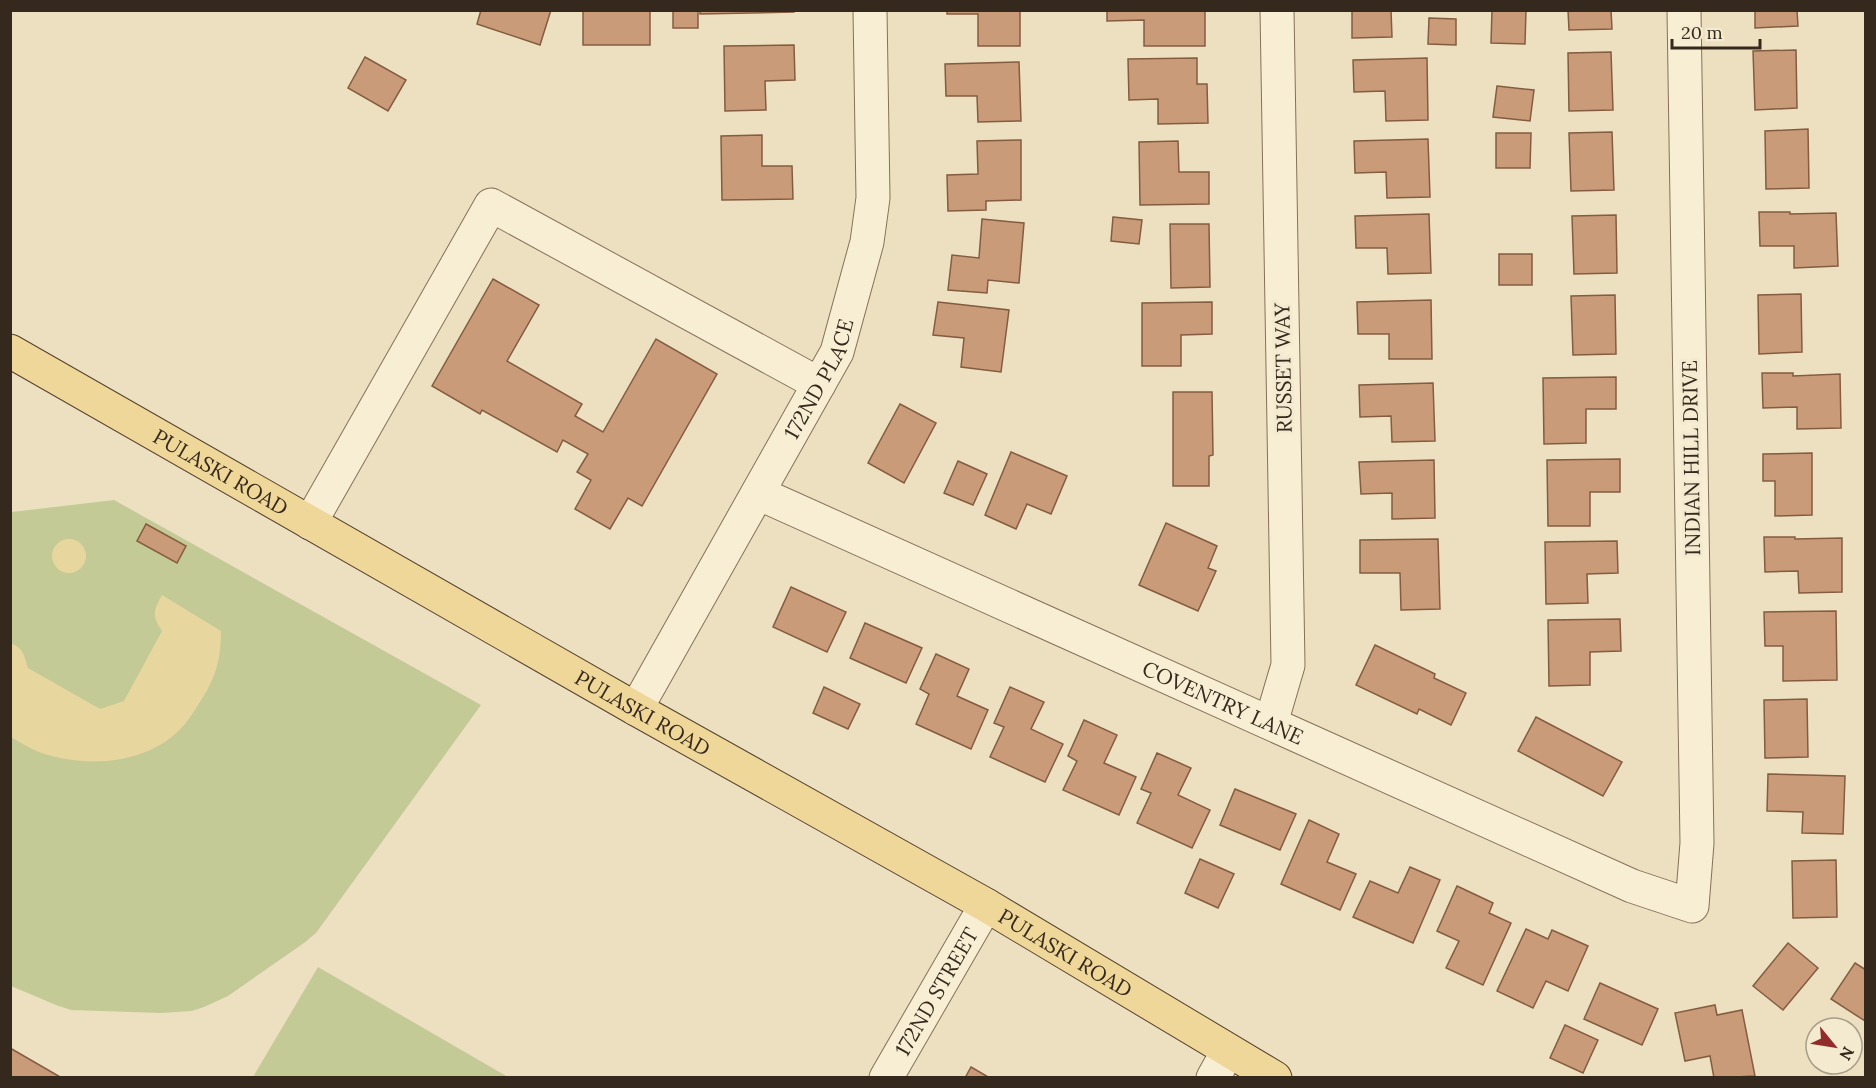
<svg xmlns="http://www.w3.org/2000/svg" width="1876" height="1088" font-family="Lora,serif">
<style>
.green{fill:#c3ca96}
.sand{fill:#e8d69f}
.building{fill:#ca9b78;stroke:#845c40;stroke-width:1.5}
.lines{fill:none;stroke-linecap:round;stroke-linejoin:round}
.minor-casing{stroke:#857159;stroke-width:35}
.major-casing{stroke:#53402e;stroke-width:35}
.minor{stroke:#f8eed4;stroke-width:33}
.major{stroke:#efd699;stroke-width:33}
.labels{text-anchor:middle;dominant-baseline:central;stroke-width:6;stroke-linejoin:round;paint-order:stroke}
.street-label{font-size:21px;fill:#35291d;stroke:#f4ead0}
</style>
<rect width="100%" height="100%" fill="#ece0c1"/>
<g class="green">
<polygon points="114,500 481,705 316,933 304,943 228,996 204,1007 192,1011 160,1013 71,1010 56,1005 11,986 10,515 12,512"/>
<polygon points="318,967 508,1077 253,1077"/>
</g>
<g class="sand">
<circle cx="69" cy="556" r="17"/>
<path d="M162,595L221,631C221,661 215,680 198,705C194,711 190,718 185,724C150,765 87,769 39,752C29,748 20,742 11,737V643C24,649 24,655 28,668L100,709L124,701L162,631C152,616 153,611 162,595Z"/>
</g>
<g class="building">
<polygon points="481,10 551,10 540,45 477,24"/>
<rect x="583" y="10" width="67" height="35"/>
<rect x="673" y="10" width="25" height="18"/>
<polygon points="700,10 794,10 794,12 700,14"/>
<polygon points="947,10 1020,10 1020,46 978,46 978,14 947,14"/>
<polygon points="1107,10 1205,10 1205,46 1144,46 1144,20 1107,21"/>
<polygon points="1352,10 1391,10 1392,37 1352,38"/>
<polygon points="1492,10 1526,10 1525,44 1491,43"/>
<polygon points="1568,10 1611,10 1612,29 1569,30"/>
<polygon points="1755,10 1797,10 1798,26 1755,28"/>
<polygon points="1429,18 1456,19 1456,45 1428,44"/>
<polygon points="794,45 795,80 765,81 766,110 725,111 724,46"/>
<polygon points="1796,50 1797,108 1755,110 1753,51"/>
<polygon points="1611,52 1613,110 1569,111 1568,53"/>
<polygon points="365,57 406,80 388,111 348,88"/>
<polygon points="1197,58 1197,84 1207,84 1208,123 1158,124 1158,99 1129,100 1128,59"/>
<polygon points="1427,58 1428,120 1386,121 1385,91 1354,92 1353,60"/>
<polygon points="1019,62 1021,121 978,122 977,96 946,96 945,64"/>
<polygon points="1497,86 1534,90 1530,121 1493,117"/>
<polygon points="1808,129 1809,188 1766,189 1765,131"/>
<polygon points="1612,132 1614,190 1571,191 1569,133"/>
<polygon points="1496,133 1531,133 1530,168 1496,168"/>
<polygon points="762,135 762,166 792,166 793,199 722,200 721,136"/>
<polygon points="1428,139 1430,197 1387,198 1386,172 1355,173 1354,141"/>
<polygon points="1021,140 1021,200 986,201 986,210 948,211 947,175 978,174 977,141"/>
<polygon points="1178,141 1179,172 1209,172 1209,204 1140,205 1139,142"/>
<polygon points="1759,212 1790,212 1790,214 1836,213 1838,266 1794,268 1794,246 1760,246"/>
<polygon points="1429,214 1431,273 1388,274 1387,248 1356,248 1355,216"/>
<polygon points="1616,215 1617,273 1574,274 1572,216"/>
<polygon points="1113,217 1142,220 1139,244 1111,241"/>
<polygon points="982,219 1024,223 1019,283 988,280 987,293 948,290 952,255 979,258"/>
<polygon points="1170,224 1209,224 1210,287 1171,288"/>
<rect x="1499" y="254" width="33" height="31"/>
<polygon points="493,279 539,305 507,361 582,404 575,416 603,432 656,339 717,374 642,506 628,498 610,529 575,509 591,480 577,472 588,454 563,440 557,452 482,410 480,414 432,386"/>
<polygon points="1801,294 1802,352 1759,354 1758,295"/>
<polygon points="1615,295 1616,354 1573,355 1571,296"/>
<polygon points="1431,300 1432,359 1389,359 1389,334 1358,334 1357,302"/>
<polygon points="938,302 1009,310 1001,372 961,367 964,338 933,335"/>
<polygon points="1212,302 1212,334 1181,335 1181,366 1142,366 1142,303"/>
<polygon points="1762,373 1793,373 1793,376 1840,374 1841,428 1797,429 1797,407 1763,408"/>
<polygon points="1616,377 1616,409 1586,409 1586,443 1544,444 1543,378"/>
<polygon points="1433,383 1435,441 1392,442 1391,416 1360,417 1359,385"/>
<polygon points="1173,392 1212,392 1213,455 1209,456 1209,486 1173,486"/>
<polygon points="900,404 936,423 904,483 868,463"/>
<polygon points="1011,452 1067,476 1051,514 1027,504 1016,529 985,515"/>
<polygon points="1812,453 1812,515 1775,516 1775,481 1763,481 1763,454"/>
<polygon points="1620,459 1620,492 1590,492 1590,526 1548,526 1547,460"/>
<polygon points="1434,460 1435,518 1392,519 1392,493 1361,494 1359,462"/>
<polygon points="958,461 987,474 973,505 944,493"/>
<polygon points="1166,523 1217,546 1208,568 1216,571 1198,611 1139,585"/>
<polygon points="146,524 186,546 177,563 137,541"/>
<polygon points="1764,537 1795,537 1795,539 1842,538 1842,592 1799,593 1798,571 1765,572"/>
<polygon points="1438,539 1440,609 1401,610 1400,573 1360,573 1360,540"/>
<polygon points="1617,541 1618,573 1587,574 1588,603 1546,604 1545,542"/>
<polygon points="791,587 846,612 827,652 773,627"/>
<polygon points="1836,611 1837,680 1783,681 1783,646 1765,646 1764,612"/>
<polygon points="1620,619 1621,651 1590,652 1590,685 1549,686 1548,620"/>
<polygon points="865,623 922,648 906,683 850,658"/>
<polygon points="1375,645 1435,674 1434,678 1466,693 1451,725 1419,709 1417,714 1356,685"/>
<polygon points="936,654 969,669 957,696 988,710 971,749 916,724 929,694 920,689"/>
<polygon points="824,687 860,704 848,729 813,713"/>
<polygon points="1010,687 1044,702 1031,729 1063,744 1045,782 990,757 1004,727 994,723"/>
<polygon points="1807,699 1808,757 1765,758 1764,700"/>
<polygon points="1536,717 1622,762 1603,796 1518,751"/>
<polygon points="1084,720 1117,735 1104,763 1136,777 1119,815 1063,790 1077,761 1068,756"/>
<polygon points="1157,753 1191,768 1178,795 1210,810 1192,848 1137,823 1151,793 1141,789"/>
<polygon points="1768,774 1845,776 1843,834 1802,833 1803,812 1767,811"/>
<polygon points="1235,789 1296,814 1280,850 1220,825"/>
<polygon points="1309,820 1339,834 1327,862 1356,874 1340,910 1281,884"/>
<polygon points="1200,859 1234,874 1218,908 1185,893"/>
<polygon points="1836,860 1837,917 1793,918 1792,861"/>
<polygon points="1410,867 1440,880 1413,943 1353,917 1370,881 1398,893"/>
<polygon points="1457,886 1493,903 1489,913 1511,923 1483,985 1446,968 1459,941 1437,931"/>
<polygon points="1526,929 1548,939 1552,930 1588,946 1568,991 1546,981 1533,1008 1497,991"/>
<polygon points="1788,943 1818,968 1783,1010 1753,986"/>
<polygon points="1855,963 1866,970 1865,1021 1831,999"/>
<polygon points="1600,983 1658,1009 1642,1045 1584,1019"/>
<polygon points="1715,1005 1717,1015 1742,1010 1755,1076 1714,1078 1710,1056 1685,1061 1675,1013"/>
<polygon points="1565,1025 1598,1040 1583,1073 1550,1058"/>
<polygon points="10,1048 62,1078 10,1078"/>
<polygon points="971,1067 990,1078 965,1078"/>
</g>
<g class="lines">
<g class="minor-casing">
<g id="minor">
<path id="s1" d="M758,493L1632,886L1692,906L1697,843L1684,10"/>
<polyline points="310,523 491,205 819,384"/>
<path id="s2" d="M636,709L837,352L867,242L873,198L870,10"/>
<polyline points="1271,723 1288,665 1277,10"/>
<path id="s3" d="M886,1078L986,905"/>
<polyline points="1213,1078 1228,1051"/>
</g>
</g>
<g class="major-casing">
<g id="major">
<path id="s4" d="M10,351L636,709L986,905L1275,1078"/>
</g>
</g>
<use href="#minor" class="minor"/>
<use href="#major" class="major"/>
</g>
<g class="labels">
<g class="street-label">
<text transform="translate(1283 368) rotate(-91)">RUSSET WAY</text>
<text stroke="none"><textPath href="#s2" startOffset="378">172ND PLACE</textPath></text>
<text transform="translate(1691 458) rotate(-91)">INDIAN HILL DRIVE</text>
<text stroke="none"><textPath href="#s4" startOffset="243">PULASKI ROAD</textPath></text>
<text stroke="none"><textPath href="#s1" startOffset="510">COVENTRY LANE</textPath></text>
<text stroke="none"><textPath href="#s4" startOffset="729">PULASKI ROAD</textPath></text>
<text stroke="none"><textPath href="#s4" startOffset="1215">PULASKI ROAD</textPath></text>
<text stroke="none"><textPath href="#s3" startOffset="100">172ND STREET</textPath></text>
</g>
</g>
<rect width="1876" height="1088" fill="none" stroke="#35291d" stroke-width="24"/>
<g transform="translate(1834 1046) rotate(120)"><circle r="28" fill="#f4ead0" stroke="#a89d88" stroke-width="1.5"/>
<path d="M0-4.5L10 22L0 15L-10 22Z" fill="#922c2b"/>
<text y="-9" font-size="16" font-weight="bold" text-anchor="middle" fill="#35291d">N</text>
</g>
<path d="M1672 39v9h88v-9" fill="none" stroke="#35291d" stroke-width="3"/>
<text x="1681" y="39" font-size="18" fill="#35291d" stroke="#f4ead0" stroke-width="4.5" paint-order="stroke">20 m</text>
</svg>
